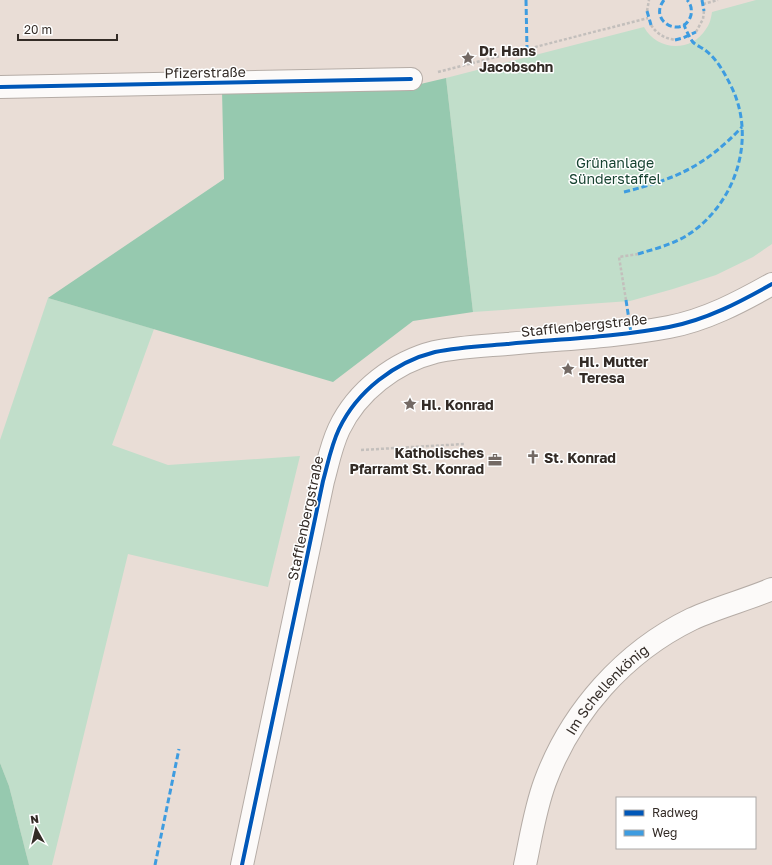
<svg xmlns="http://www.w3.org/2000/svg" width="772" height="865" font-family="'Golos Text',sans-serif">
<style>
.green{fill:#c1deca}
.forest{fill:#96c9af}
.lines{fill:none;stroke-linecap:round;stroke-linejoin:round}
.minor-casing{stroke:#b5aca6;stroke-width:24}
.path{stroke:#c3bfbc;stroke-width:2.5;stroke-dasharray:3 2;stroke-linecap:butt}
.minor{stroke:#fcfaf9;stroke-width:22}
.quiet{stroke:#3e9ce0;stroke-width:3;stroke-dasharray:6 3;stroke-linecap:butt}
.cycleway-casing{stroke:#fff;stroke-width:6}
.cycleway{stroke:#0057b8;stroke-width:4}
.labels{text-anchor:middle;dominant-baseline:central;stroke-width:3;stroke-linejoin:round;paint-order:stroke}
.poi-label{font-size:14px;font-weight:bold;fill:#332b26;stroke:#fff;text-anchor:start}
.street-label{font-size:14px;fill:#332b26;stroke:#fff}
.park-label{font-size:14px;fill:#174331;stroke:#fff}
</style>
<rect width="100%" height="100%" fill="#e9ddd6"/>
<g class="green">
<path d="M756,0H772V244L753,257L716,275L673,289L630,301L473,312L446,78L644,27C657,51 691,53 706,29C710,24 711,18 712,12Z"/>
<polygon points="48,298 154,329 112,445 168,465 300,456 268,587 128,554 52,865 29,865 9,786 0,763 0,440"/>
</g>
<g class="forest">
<polygon points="446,78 473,312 413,321 333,382 48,298 224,179 222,90 412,86"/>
<polygon points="0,763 9,786 29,865 0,865"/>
</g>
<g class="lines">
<g class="minor-casing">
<g id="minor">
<polyline points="0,87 411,79"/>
<path d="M242,865L323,481C328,463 331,446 339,429C357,391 395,362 435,352C458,347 483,346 507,344C561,339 616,337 669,327C706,320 740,302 772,284"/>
<path id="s1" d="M525,865C531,837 535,809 545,782C571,712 624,652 692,619C718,607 746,600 772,589"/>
</g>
</g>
<g class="path">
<polyline points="703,4 718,0"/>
<polyline points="647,11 649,0"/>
<path d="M651,25C657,34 664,38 675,40"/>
<polyline points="696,32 703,19 704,11"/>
<polyline points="438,72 648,18"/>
<polyline points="626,300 619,257 638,254"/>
<polyline points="361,450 465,444"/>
</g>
<use href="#minor" class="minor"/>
<g class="quiet">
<polyline points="526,0 527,49"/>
<path d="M664,0C647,22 684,40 691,15C692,9 691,4 687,0"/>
<polyline points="702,0 704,11"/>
<polyline points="647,11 651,25"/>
<polyline points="675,40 683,38 696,32"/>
<path d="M624,192C676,179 705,166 742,127"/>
<path d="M638,254C654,249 671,245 686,236C736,205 758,137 730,84C724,72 716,58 705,50C701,47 695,45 692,41C689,36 686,30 684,25"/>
<polyline points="626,300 631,333"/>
<polyline points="155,865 179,749"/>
</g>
<g class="cycleway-casing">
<g id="cycleway">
<polyline points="0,87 411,79"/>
<path d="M242,865L323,481C328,463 331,446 339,429C357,391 395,362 435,352C458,347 483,346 507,344C561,339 616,337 669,327C706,320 740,302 772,284"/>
</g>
</g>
<use href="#cycleway" class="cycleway"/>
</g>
<defs>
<g id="sight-bare" transform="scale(1.08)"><path d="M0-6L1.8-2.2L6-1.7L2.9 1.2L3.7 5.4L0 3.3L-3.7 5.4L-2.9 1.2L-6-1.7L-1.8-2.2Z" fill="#736964" stroke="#fff" stroke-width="2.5" paint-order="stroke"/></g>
<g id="church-bare" transform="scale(1.08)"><path d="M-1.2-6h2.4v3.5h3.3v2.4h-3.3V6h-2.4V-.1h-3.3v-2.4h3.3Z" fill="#736964" stroke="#fff" stroke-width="2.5" paint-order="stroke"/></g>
<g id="office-bare" transform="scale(1.08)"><path d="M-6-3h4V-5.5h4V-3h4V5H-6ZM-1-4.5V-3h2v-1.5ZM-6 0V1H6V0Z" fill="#736964" stroke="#fff" stroke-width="2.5" paint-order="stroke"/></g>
</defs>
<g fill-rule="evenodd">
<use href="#sight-bare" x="468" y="58"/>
<use href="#sight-bare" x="568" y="369"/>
<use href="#sight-bare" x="410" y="404"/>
<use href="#church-bare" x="533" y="457"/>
<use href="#office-bare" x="495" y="460"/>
</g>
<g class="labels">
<g class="poi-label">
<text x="479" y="50">Dr. Hans<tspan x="479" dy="16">Jacobsohn</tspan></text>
<text x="579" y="361">Hl. Mutter<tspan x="579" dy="16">Teresa</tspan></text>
<text x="421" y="404">Hl. Konrad</text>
<text x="484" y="452" text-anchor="end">Katholisches<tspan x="484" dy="16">Pfarramt St. Konrad</tspan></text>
<text x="544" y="457">St. Konrad</text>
</g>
<g class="street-label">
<text transform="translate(205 72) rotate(-1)">Pfizerstraße</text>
<text transform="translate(584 325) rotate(-6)">Stafflenbergstraße</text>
<text transform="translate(305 518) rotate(-78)">Stafflenbergstraße</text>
<text stroke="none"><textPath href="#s1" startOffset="198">Im Schellenkönig</textPath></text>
</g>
<g class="park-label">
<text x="615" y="162">Grünanlage<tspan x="615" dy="16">Sünderstaffel</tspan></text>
</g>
</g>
<rect x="616" y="797" width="140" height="52" fill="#ffffff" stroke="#adaaa8"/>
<rect x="624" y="810" width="20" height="6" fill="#0057b8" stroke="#adaaa8"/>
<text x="652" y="817" font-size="12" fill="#332b26">Radweg</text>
<rect x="624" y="830" width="20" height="6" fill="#3e9ce0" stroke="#adaaa8"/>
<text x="652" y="837" font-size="12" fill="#332b26">Weg</text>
<g transform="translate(36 829) rotate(352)" stroke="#ffffff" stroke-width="3" paint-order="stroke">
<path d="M0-3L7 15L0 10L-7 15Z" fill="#332b26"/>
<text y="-6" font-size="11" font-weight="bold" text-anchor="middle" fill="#332b26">N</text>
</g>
<path d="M18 34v6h99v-6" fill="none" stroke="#332b26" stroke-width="2"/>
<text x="24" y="34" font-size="12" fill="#332b26" stroke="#ffffff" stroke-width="3" paint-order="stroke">20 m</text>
</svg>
